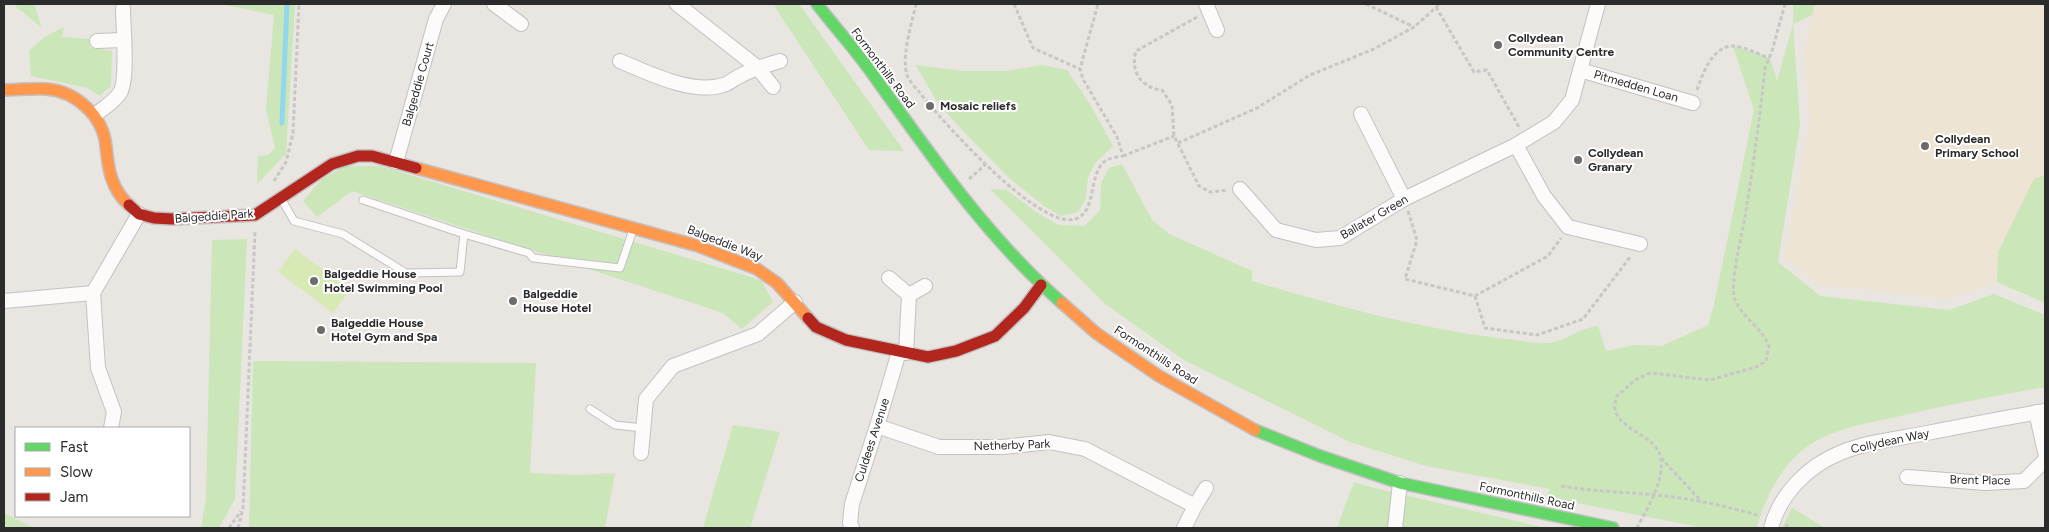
<svg xmlns="http://www.w3.org/2000/svg" width="2049" height="532" font-family="Figtree,sans-serif">
<style>
.education{fill:#ede4d4}
.green{fill:#cbe6b8}
.pitch{fill:#d7eab5}
.lines{fill:none;stroke-linecap:round;stroke-linejoin:round}
.stream{stroke:#91d8ee;stroke-width:5}
.lane-casing{stroke:#c3c1c2;stroke-width:9}
.street-casing{stroke:#c3c1c2;stroke-width:16}
.fast-casing{stroke:#c3c1c2;stroke-width:14}
.slow-casing{stroke:#c3c1c2;stroke-width:14}
.jam-casing{stroke:#c3c1c2;stroke-width:14}
.path{stroke:#c8c7c7;stroke-width:3;stroke-dasharray:4 2.5;stroke-linecap:butt}
.lane{stroke:#fcfbfa;stroke-width:7}
.street{stroke:#fcfbfa;stroke-width:14}
.fast{stroke:#63d668;stroke-width:11}
.slow{stroke:#ff974d;stroke-width:11}
.jam{stroke:#b3261e;stroke-width:11}
.poi-dot{fill:#6e6c6a;stroke:#fff;stroke-width:2}
.labels{text-anchor:middle;dominant-baseline:central;stroke-width:4;stroke-linejoin:round;paint-order:stroke}
.poi-label{font-size:12px;font-weight:bold;fill:#2b2b2b;stroke:#fff;text-anchor:start}
.street-label{font-size:12px;fill:#2b2b2b;stroke:#fff}
</style>
<rect width="100%" height="100%" fill="#e9e5e0"/>
<polygon class="education" points="1815,4 2045,4 2045,175 2034,179 1998,252 1997,282 1948,299 1820,285 1785,257 1810,118 1804,52"/>
<g class="green">
<polygon points="13,4 34,4 42,28"/>
<polygon points="221,4 295,4 286,154 257,184 258,156 268,155 275,148 266,109 274,15"/>
<polygon points="773,4 799,4 904,151 869,150"/>
<path d="M1793,4H1815L1812,15L1793,24L1800,125L1778,262L1820,296L1949,310L1994,294L2045,315V387C1995,396 1945,405 1896,417C1863,424 1826,430 1800,452C1778,472 1765,498 1757,527L1755,528H1704L1546,497L1550,489L1426,466L1350,442L1184,360L1104,303L990,189L1007,190L1036,212L1059,225L1084,226L1100,210L1101,183L1109,168L1122,164L1152,220L1169,234L1252,271V281C1333,305 1415,328 1498,338C1514,339 1532,344 1548,343C1562,343 1579,328 1598,326L1606,351L1635,345L1662,346L1708,325L1714,305L1754,110L1733,46L1770,58L1777,81L1793,24Z"/>
<polygon points="64,27 62,37 89,39 90,47 112,51 111,86 99,96 88,88 31,76 29,51 45,37"/>
<polygon points="916,65 963,71 1007,71 1041,65 1067,70 1090,104 1113,146 1095,163 1088,177 1086,198 1078,212 1061,216 1044,206 1009,178 964,132 937,102"/>
<polygon points="347,166 380,166 761,280 773,302 742,329 723,313 352,191 317,217 303,201 322,179"/>
<polygon points="2045,175 2045,303 1997,282 1998,252 2034,179"/>
<polygon points="247,239 235,499 219,528 201,528 206,498 212,240"/>
<polygon points="253,361 536,363 530,473 578,475 615,473 605,528 249,528"/>
<polygon points="733,425 780,432 750,528 703,528"/>
<polygon points="1354,482 1374,488 1546,528 1337,528"/>
<polygon points="1792,508 1825,528 1782,528"/>
<polygon points="4,513 34,528 4,528"/>
</g>
<polygon class="pitch" points="295,249 350,290 333,313 278,272"/>
<g class="lines">
<polyline class="stream" points="282,123 287,4"/>
<g class="lane-casing">
<g id="lane">
<polyline points="282,200 294,221 343,234 406,273 460,272 464,234 529,253 533,258 620,268 633,230"/>
<polyline points="363,200 464,234"/>
<polyline points="590,409 615,425 643,428"/>
</g>
</g>
<g class="street-casing">
<g id="street">
<polyline points="494,4 521,24"/>
<polyline points="677,4 757,67 773,87"/>
<polyline points="1206,4 1217,30"/>
<polyline points="97,41 123,40"/>
<path d="M620,61C648,73 693,95 723,85C729,84 734,78 740,76C753,69 766,65 780,61"/>
<polyline points="1580,70 1693,103"/>
<polyline points="1361,114 1404,199"/>
<path d="M95,115C103,108 116,101 121,91C128,75 123,27 123,8"/>
<polyline points="1516,145 1544,196 1568,227 1640,244"/>
<polyline points="396,162 436,19 444,4"/>
<polyline points="1240,189 1276,230 1316,240 1340,238 1404,199 1516,145 1554,122 1572,100 1598,4"/>
<polyline points="889,278 909,295 906,353"/>
<polyline points="909,295 925,286"/>
<polyline points="4,301 93,293"/>
<polyline points="2036,412 2045,452"/>
<polyline points="877,426 939,447 1003,447 1049,442 1085,449 1195,506 1184,528"/>
<polyline points="111,428 114,412 98,368 93,293 139,214"/>
<polyline points="641,453 646,399 673,366 758,334 795,302"/>
<polyline points="1907,477 1985,483 2024,481 2045,460"/>
<polyline points="1195,506 1206,488"/>
<polyline points="852,528 850,523 852,504 877,426 899,352"/>
<polyline points="1395,528 1400,483"/>
<path d="M1771,528C1780,494 1808,466 1840,453C1866,442 1895,439 1922,434C1963,426 2004,418 2045,411"/>
</g>
</g>
<g class="fast-casing">
<g id="fast">
<path d="M817,4C834,26 853,47 869,69C928,151 986,237 1062,303"/>
<polyline points="1255,430 1320,456 1400,483 1613,528"/>
</g>
</g>
<g class="slow-casing">
<g id="slow">
<path d="M4,90C18,90 33,88 46,89C76,91 103,116 106,146C108,168 111,189 129,205"/>
<polyline points="416,168 698,246 757,269 777,283 808,318"/>
<polyline points="1062,303 1096,333 1159,376 1255,430"/>
</g>
</g>
<g class="jam-casing">
<g id="jam">
<polyline points="129,205 139,214 154,218 172,219 255,215 332,164 358,156 372,156 416,168"/>
<polyline points="808,318 816,327 846,340 928,357 956,351 995,336 1024,308 1041,285"/>
</g>
</g>
<g class="path">
<path d="M916,4C912,23 901,56 907,75C909,81 916,88 920,93C942,121 1039,230 1075,219C1097,213 1088,174 1105,161C1109,158 1117,157 1123,156L1117,137L1083,79L1080,69L1098,4"/>
<polyline points="1014,4 1033,48 1080,69"/>
<polyline points="1366,4 1414,27"/>
<polyline points="1436,7 1474,72 1487,70 1519,127"/>
<path d="M1197,17L1136,51C1130,71 1141,88 1162,90L1172,105L1174,136L1199,186L1210,192L1227,190"/>
<path d="M1697,90C1702,75 1712,47 1732,46C1743,46 1758,54 1769,58"/>
<polyline points="1178,143 1257,108 1310,75 1374,49 1414,27 1440,4"/>
<polyline points="1123,156 1174,136"/>
<polyline points="969,179 985,165"/>
<polyline points="274,181 286,162 293,133 299,4"/>
<polyline points="1408,211 1417,240 1405,279 1475,296 1548,256 1561,238"/>
<polyline points="1475,296 1485,328 1537,335 1583,319 1631,256"/>
<polyline points="1661,458 1701,501"/>
<path d="M1561,486C1596,492 1631,492 1666,496C1698,500 1729,507 1760,516"/>
<polyline points="1785,525 1792,528"/>
<polyline points="229,528 241,511"/>
<polyline points="238,528 243,509 255,232"/>
<path d="M1637,528C1647,508 1664,483 1661,459C1658,435 1619,431 1615,409C1614,405 1616,400 1616,397L1635,380L1650,373L1710,380L1756,367L1766,361L1769,346C1762,327 1742,318 1735,300C1729,285 1742,235 1745,217C1753,167 1760,118 1765,68L1772,51L1785,4"/>
</g>
<use href="#lane" class="lane"/>
<use href="#street" class="street"/>
<use href="#fast" class="fast"/>
<use href="#slow" class="slow"/>
<use href="#jam" class="jam"/>
</g>
<g class="poi-dot">
<circle cx="1498" cy="45" r="5"/>
<circle cx="930" cy="106" r="5"/>
<circle cx="1925" cy="146" r="5"/>
<circle cx="1578" cy="160" r="5"/>
<circle cx="314" cy="281" r="5"/>
<circle cx="513" cy="301" r="5"/>
<circle cx="321" cy="330" r="5"/>
</g>
<g class="labels">
<g class="poi-label">
<text x="1508" y="38">Collydean<tspan x="1508" dy="14">Community Centre</tspan></text>
<text x="940" y="106">Mosaic reliefs</text>
<text x="1935" y="139">Collydean<tspan x="1935" dy="14">Primary School</tspan></text>
<text x="1588" y="153">Collydean<tspan x="1588" dy="14">Granary</tspan></text>
<text x="324" y="274">Balgeddie House<tspan x="324" dy="14">Hotel Swimming Pool</tspan></text>
<text x="523" y="294">Balgeddie<tspan x="523" dy="14">House Hotel</tspan></text>
<text x="331" y="323">Balgeddie House<tspan x="331" dy="14">Hotel Gym and Spa</tspan></text>
</g>
<g class="street-label">
<text transform="translate(883 68) rotate(53)">Formonthills Road</text>
<text transform="translate(418 84) rotate(-74)">Balgeddie Court</text>
<text transform="translate(1636 86) rotate(16)">Pitmedden Loan</text>
<text transform="translate(214 216) rotate(-4)">Balgeddie Park</text>
<text transform="translate(1374 217) rotate(-30)">Ballater Green</text>
<text transform="translate(725 243) rotate(21)">Balgeddie Way</text>
<text transform="translate(1156 355) rotate(33)">Formonthills Road</text>
<text transform="translate(872 440) rotate(-72)">Culdees Avenue</text>
<text transform="translate(1890 441) rotate(-12)">Collydean Way</text>
<text transform="translate(1012 445) rotate(-2)">Netherby Park</text>
<text transform="translate(1980 480) rotate(1)">Brent Place</text>
<text transform="translate(1527 496) rotate(12)">Formonthills Road</text>
</g>
</g>
<rect width="2049" height="532" fill="none" stroke="#2b2b2b" stroke-width="10"/>
<rect x="15" y="427" width="175" height="90" fill="#ffffff" stroke="#aaaaaa"/>
<rect x="25" y="443" width="25" height="8" fill="#63d668" stroke="#aaaaaa"/>
<text x="60" y="452" font-size="15" fill="#2b2b2b">Fast</text>
<rect x="25" y="468" width="25" height="8" fill="#ff974d" stroke="#aaaaaa"/>
<text x="60" y="477" font-size="15" fill="#2b2b2b">Slow</text>
<rect x="25" y="493" width="25" height="8" fill="#b3261e" stroke="#aaaaaa"/>
<text x="60" y="502" font-size="15" fill="#2b2b2b">Jam</text>
</svg>
